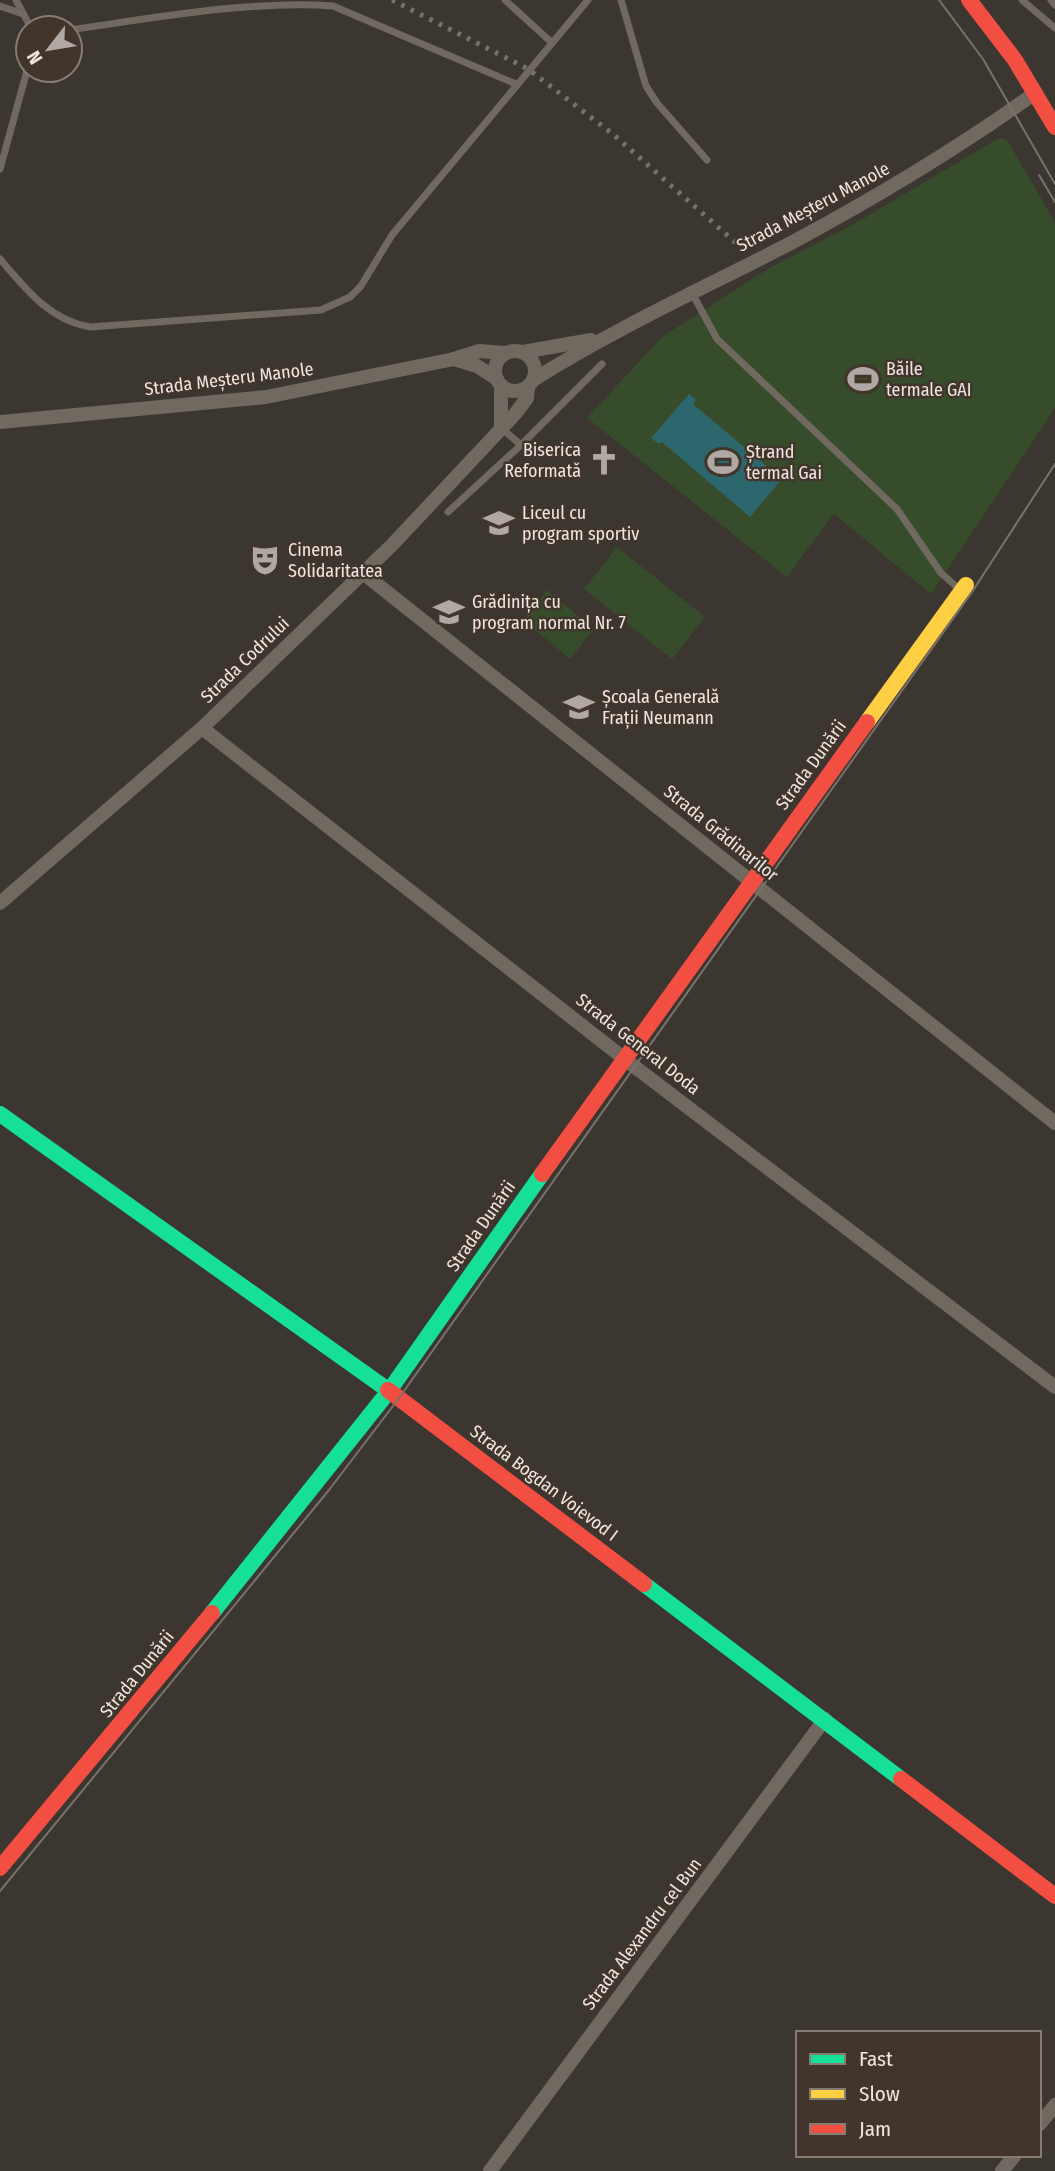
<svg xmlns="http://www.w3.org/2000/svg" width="1055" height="2171" font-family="'Fira Sans Condensed',sans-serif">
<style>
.green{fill:#374c2b}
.water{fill:#2d676e}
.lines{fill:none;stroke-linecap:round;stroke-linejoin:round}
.lane{stroke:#706960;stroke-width:7}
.street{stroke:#706960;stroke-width:14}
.fast{stroke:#16e098;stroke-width:16}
.slow{stroke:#ffcf43;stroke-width:16}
.jam{stroke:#f24e42;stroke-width:16}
.tram{stroke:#78726b;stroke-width:2}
.rail{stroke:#78726b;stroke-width:5;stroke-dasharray:3.5 7;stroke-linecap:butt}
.labels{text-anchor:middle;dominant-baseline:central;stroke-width:5;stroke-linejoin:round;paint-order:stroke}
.street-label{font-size:18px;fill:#eee6e1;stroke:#41352c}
.poi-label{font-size:18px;fill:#eee6e1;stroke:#41352c;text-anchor:start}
</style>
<rect width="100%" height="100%" fill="#3c3631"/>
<g class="green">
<polygon points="999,138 1007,140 1055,222 1055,408 931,594 834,514 787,577 587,418 662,337 771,267 854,224"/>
<polygon points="617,547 705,617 672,659 584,589"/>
<polygon points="547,590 594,629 570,659 523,620"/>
</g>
<polygon class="water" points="689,394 696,400 693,404 782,479 750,517 662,442 659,444 651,438"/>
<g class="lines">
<g class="lane">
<polyline points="16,0 31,28"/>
<polyline points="505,0 551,42"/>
<polyline points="621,0 646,86 657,103 707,160"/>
<polyline points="1022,0 1055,28"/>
<polyline points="1051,0 1055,5"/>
<polyline points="0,6 23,14"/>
<path d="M70,30C153,18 251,0 333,6L516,84"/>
<polyline points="0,169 28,67"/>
<path d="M0,259C26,289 49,320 90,327L321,310L350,297L361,286L392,235L588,0"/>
<polyline points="692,293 717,339 897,509 941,573 959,589"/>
<polyline points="501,428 521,445"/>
<polyline points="448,512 521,445 602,364"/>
</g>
<g class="street">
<circle cx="515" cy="371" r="20"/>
<polyline points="523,352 591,340"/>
<polyline points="454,359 479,351 505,353"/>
<path d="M533,380C616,328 704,288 791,243C875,198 957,149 1035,93"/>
<polyline points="0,422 266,397 454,359 477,366 497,379"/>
<polyline points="501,428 501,385"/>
<polyline points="363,573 1055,1123"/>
<polyline points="202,728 635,1067 1055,1387"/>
<polyline points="0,903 202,728 392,545 515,414 527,398 528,386"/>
<polyline points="1039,2125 1055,2105"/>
<polyline points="490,2171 825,1719"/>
<polyline points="1002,2171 1015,2155"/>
</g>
<g class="fast">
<polyline points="0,1114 388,1390"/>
<polyline points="644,1584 901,1779"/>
<polyline points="212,1613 389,1391 542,1174"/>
</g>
<polyline class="slow" points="867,722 966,585"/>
<g class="jam">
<polyline points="969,0 1015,60 1055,127"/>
<polyline points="542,1174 867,722"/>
<polyline points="388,1390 644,1584"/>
<polyline points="901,1779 1055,1896"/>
<polyline points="0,1868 212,1613"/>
</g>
<g class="tram">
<polyline points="939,0 983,59 1055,184"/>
<polyline points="1039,175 1055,202"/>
<polyline points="0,1891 329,1490 399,1398 972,592 1055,464"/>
</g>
<polyline class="rail" points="392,0 528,69 614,135 736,243"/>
</g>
<defs>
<g id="stadium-bare" transform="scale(2.415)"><path d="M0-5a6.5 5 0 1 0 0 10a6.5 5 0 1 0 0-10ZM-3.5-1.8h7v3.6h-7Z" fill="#b0a8a3" stroke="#41352c" stroke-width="2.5" paint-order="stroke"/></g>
<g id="church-bare" transform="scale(2.415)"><path d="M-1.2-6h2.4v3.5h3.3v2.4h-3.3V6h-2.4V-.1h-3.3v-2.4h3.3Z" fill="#b0a8a3" stroke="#41352c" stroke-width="2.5" paint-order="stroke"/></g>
<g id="school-bare" transform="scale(2.415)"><path d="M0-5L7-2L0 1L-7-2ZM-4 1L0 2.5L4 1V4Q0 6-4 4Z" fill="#b0a8a3" stroke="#41352c" stroke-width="2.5" paint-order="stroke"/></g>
<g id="theatre-bare" transform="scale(2.415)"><path d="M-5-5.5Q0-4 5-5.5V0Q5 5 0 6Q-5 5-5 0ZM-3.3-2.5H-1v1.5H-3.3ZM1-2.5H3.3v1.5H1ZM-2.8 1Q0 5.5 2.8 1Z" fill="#b0a8a3" stroke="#41352c" stroke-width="2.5" paint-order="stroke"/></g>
</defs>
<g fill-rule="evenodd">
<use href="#stadium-bare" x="863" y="379"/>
<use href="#church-bare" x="604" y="460"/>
<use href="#stadium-bare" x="723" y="462"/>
<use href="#school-bare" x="499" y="523"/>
<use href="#theatre-bare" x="265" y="560"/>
<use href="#school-bare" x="449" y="612"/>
<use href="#school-bare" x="579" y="707"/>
</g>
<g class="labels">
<g class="street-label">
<text transform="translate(813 207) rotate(-28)">Strada Meșteru Manole</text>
<text transform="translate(229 379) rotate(-7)">Strada Meșteru Manole</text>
<text transform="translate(245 660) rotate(-44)">Strada Codrului</text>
<text transform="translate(811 765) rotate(-54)">Strada Dunării</text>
<text transform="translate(721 833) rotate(39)">Strada Grădinarilor</text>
<text transform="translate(638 1044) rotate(38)">Strada General Doda</text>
<text transform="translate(481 1226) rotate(-55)">Strada Dunării</text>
<text transform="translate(544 1483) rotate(37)">Strada Bogdan Voievod I</text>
<text transform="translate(137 1674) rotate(-51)">Strada Dunării</text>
<text transform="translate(642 1934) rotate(-53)">Strada Alexandru cel Bun</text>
</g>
<g class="poi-label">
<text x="886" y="369">Băile<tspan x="886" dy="21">termale GAI</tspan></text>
<text x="581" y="450" text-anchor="end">Biserica<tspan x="581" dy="21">Reformată</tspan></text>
<text x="746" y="452">Ștrand<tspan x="746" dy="21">termal Gai</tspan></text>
<text x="522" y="513">Liceul cu<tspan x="522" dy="21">program sportiv</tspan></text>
<text x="288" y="550">Cinema<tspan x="288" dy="21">Solidaritatea</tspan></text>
<text x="472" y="602">Grădinița cu<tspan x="472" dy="21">program normal Nr. 7</tspan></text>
<text x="602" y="697">Școala Generală<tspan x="602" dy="21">Frații Neumann</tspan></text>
</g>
</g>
<rect x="796" y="2031" width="245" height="126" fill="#41352c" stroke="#867c74" stroke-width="2"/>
<rect x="810" y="2054" width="35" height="10" fill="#16e098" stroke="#867c74" stroke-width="2"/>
<text x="859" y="2066" font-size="21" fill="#eee6e1">Fast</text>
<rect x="810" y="2089" width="35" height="10" fill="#ffcf43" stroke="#867c74" stroke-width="2"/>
<text x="859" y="2101" font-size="21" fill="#eee6e1">Slow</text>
<rect x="810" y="2124" width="35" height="10" fill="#f24e42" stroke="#867c74" stroke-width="2"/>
<text x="859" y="2136" font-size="21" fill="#eee6e1">Jam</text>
<g transform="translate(49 49) rotate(239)"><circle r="33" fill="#41352c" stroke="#867c74" stroke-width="2"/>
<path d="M0-5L12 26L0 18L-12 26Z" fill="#b0a8a3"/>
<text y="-10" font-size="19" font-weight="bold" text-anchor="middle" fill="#eee6e1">N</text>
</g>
</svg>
